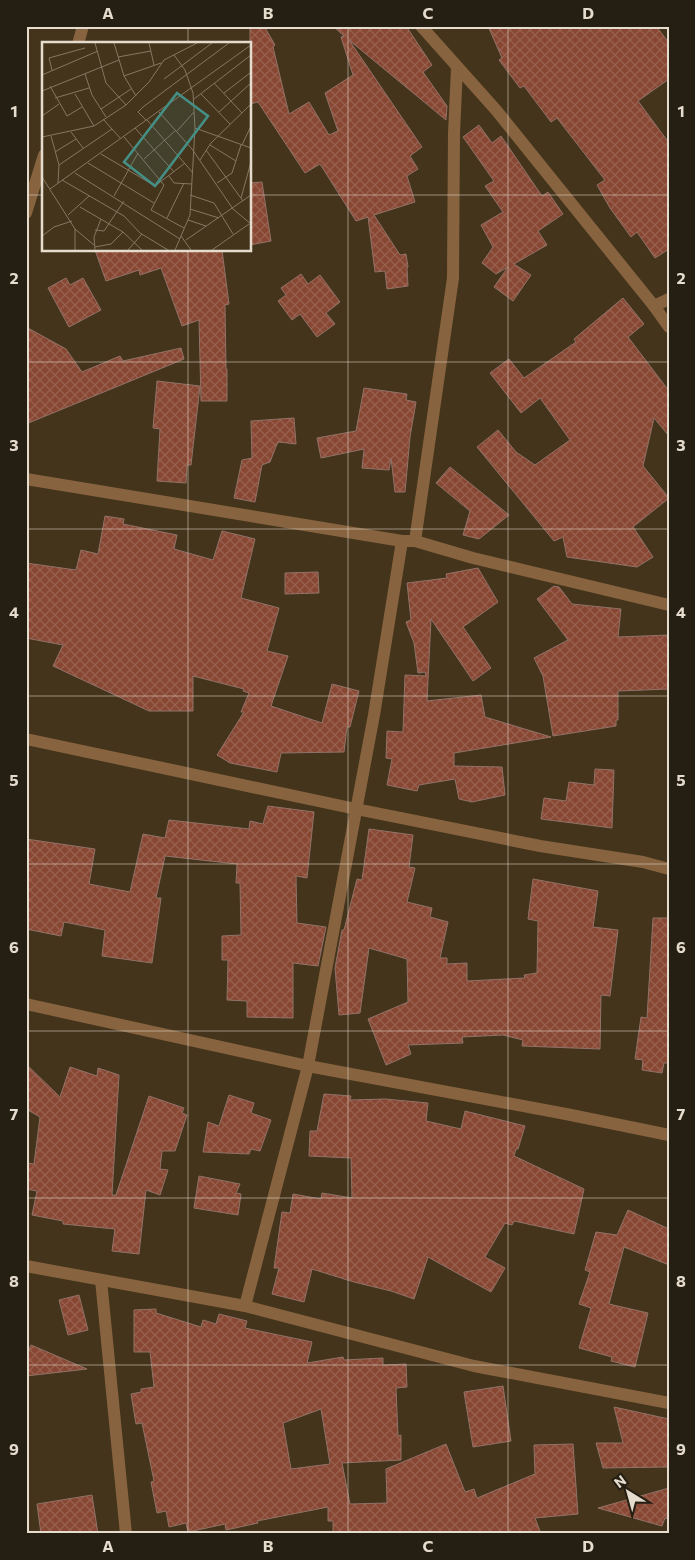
<svg xmlns="http://www.w3.org/2000/svg" width="695" height="1560" font-family="Commissioner,sans-serif">
<style>
.building{fill:url(#building-cross-hatch);stroke:#927268;fill-rule:evenodd}
.lines{fill:none;stroke-linecap:round;stroke-linejoin:round}
.minor{stroke:#87643f;stroke-width:12}
.grid{fill:none;stroke:#e6dcce;stroke-width:1;stroke-opacity:0.55}
.inset-road{fill:none;stroke:#857763;stroke-width:1}
.view{fill:#459086;fill-opacity:0.15;stroke:#459086;stroke-width:2.5}
.inset-edge{fill:none;stroke:#e6dcce;stroke-width:2.5}
.neatline{fill:none;stroke:#e6dcce;stroke-width:2}
.grid-label{font-size:16px;text-anchor:middle;font-weight:bold;fill:#e6dcce}
</style>
<defs>
<pattern id="building-cross-hatch" width="8" height="8" patternUnits="userSpaceOnUse" patternTransform="scale(1.25)"><rect width="8" height="8" fill="#874733"/><path d="M0 0l8 8M0 8l8-8" fill="none" stroke="#98614f"/></pattern>
</defs>
<rect width="100%" height="100%" fill="#44341c"/>
<g class="building">
<polygon points="250,26 264,26 275,45 273,47 289,114 309,102 329,135 338,131 325,93 353,75 341,37 344,36 333,26 406,26 432,65 423,72 447,106 446,120 349,40 422,147 410,156 418,169 407,176 415,202 374,215 400,255 406,254 408,267 407,268 408,286 387,289 385,271 375,272 368,217 356,221 320,164 305,173 258,102 250,104"/>
<polygon points="488,26 656,26 669,43 669,79 638,101 669,143 669,249 655,258 637,232 631,237 610,208 597,185 605,180 557,118 551,122 524,86 520,88 499,60 502,58"/>
<polygon points="479,125 492,143 501,136 542,196 548,192 563,214 538,231 547,245 514,264 531,275 513,301 494,287 508,267 496,274 482,263 493,247 481,225 503,212 485,186 494,181 463,137"/>
<polygon points="262,182 271,241 250,245 250,183"/>
<polygon points="95,250 222,250 229,304 225,305 226,369 227,369 227,401 201,401 199,320 182,326 161,268 140,275 139,270 106,281"/>
<polygon points="301,274 308,284 320,275 340,302 326,313 335,324 317,337 300,314 292,320 278,301 286,295 281,288"/>
<polygon points="66,278 70,285 83,278 101,310 69,327 48,288"/>
<polygon points="623,298 644,324 628,337 669,391 669,436 654,418 643,466 669,498 633,527 653,557 637,567 567,557 563,537 554,541 477,447 498,430 516,452 535,465 570,440 540,398 521,413 490,373 509,359 524,378 576,342 574,339"/>
<polygon points="26,327 66,349 82,372 120,356 123,361 181,348 184,359 26,424"/>
<polygon points="157,381 200,386 191,465 187,465 186,483 157,481 160,429 153,428"/>
<polygon points="364,388 407,394 406,400 416,402 410,437 405,492 395,492 391,458 389,470 362,468 364,449 321,458 317,438 356,431"/>
<polygon points="294,418 296,444 279,442 277,444 270,462 262,465 255,502 234,498 242,460 252,458 251,421"/>
<polygon points="450,467 509,515 479,539 463,535 470,511 436,483"/>
<polygon points="105,516 124,519 123,524 177,535 174,549 213,560 222,531 255,539 241,598 279,608 267,651 288,656 271,706 322,723 332,684 359,691 350,727 347,727 344,752 281,753 277,772 230,763 217,755 244,712 241,712 249,693 243,691 244,689 193,676 193,711 149,711 53,666 63,645 26,638 26,563 76,570 81,550 98,554"/>
<polygon points="478,568 498,602 463,627 491,668 473,681 431,619 427,701 481,695 485,717 551,737 454,753 454,766 502,767 505,795 472,802 459,799 455,779 419,785 417,791 387,785 392,759 386,758 387,731 403,732 405,675 426,676 425,672 418,673 414,643 406,622 411,620 407,583 447,578 446,574"/>
<polygon points="318,572 319,593 285,594 285,573"/>
<polygon points="554,586 559,587 572,604 621,609 618,637 669,635 669,689 618,691 618,720 616,720 616,726 553,736 543,676 534,658 568,640 537,599"/>
<polygon points="595,769 614,770 612,828 541,819 544,798 566,801 569,782 594,785"/>
<polygon points="268,806 314,812 307,878 296,876 297,923 326,927 318,966 293,963 293,1018 247,1017 247,1001 227,1000 228,960 222,960 222,936 241,935 240,883 236,883 237,864 165,856 156,898 161,898 152,963 102,956 105,930 64,922 61,936 26,929 26,839 95,849 89,884 130,892 143,834 165,838 169,820 249,829 250,821 263,824"/>
<polygon points="369,829 413,835 409,867 415,868 407,902 432,908 430,917 448,922 440,958 447,958 447,964 467,963 467,981 525,978 524,975 537,973 538,921 528,919 533,879 598,891 593,927 618,930 610,996 601,995 600,1049 522,1046 523,1040 503,1035 462,1037 463,1043 408,1045 411,1054 386,1065 368,1019 408,1002 407,959 369,948 360,1013 339,1015 335,968 342,930 344,930 357,879 362,880"/>
<polygon points="653,918 669,918 669,1063 664,1063 662,1073 642,1070 643,1060 635,1059 641,1017 647,1018"/>
<polygon points="26,1064 60,1097 70,1067 97,1076 98,1068 119,1075 112,1195 116,1195 149,1096 184,1108 182,1113 187,1115 175,1151 162,1151 160,1169 168,1170 160,1195 146,1190 139,1254 112,1251 115,1229 63,1224 63,1221 32,1215 37,1191 26,1189 26,1163 34,1164 40,1117 26,1109"/>
<polygon points="324,1094 351,1096 350,1100 385,1099 428,1103 426,1121 461,1129 465,1111 525,1126 518,1149 516,1149 514,1156 584,1189 574,1234 514,1221 512,1225 505,1223 485,1257 505,1268 491,1292 428,1257 414,1299 391,1291 354,1282 312,1269 304,1302 272,1294 279,1268 274,1268 282,1212 290,1213 293,1194 321,1199 322,1193 352,1198 351,1158 309,1156 310,1131 317,1131"/>
<polygon points="229,1095 254,1103 251,1113 271,1120 260,1151 251,1149 249,1154 203,1152 208,1122 219,1126"/>
<polygon points="199,1176 240,1184 236,1193 241,1194 238,1215 194,1208"/>
<polygon points="628,1210 669,1229 669,1265 624,1247 609,1304 648,1313 635,1367 611,1361 612,1357 579,1348 591,1308 579,1304 590,1272 585,1270 596,1232 617,1235"/>
<polygon points="79,1295 88,1330 68,1335 59,1300"/>
<path d="M156,1309V1313L201,1327L203,1320L216,1324L219,1314L247,1321L245,1328L312,1342L307,1363L343,1357L344,1360L383,1358V1365L406,1364L407,1387L396,1388L398,1436L401,1435V1460L342,1463L350,1504L387,1503L386,1469L446,1444L465,1492L474,1489L477,1498L535,1474L534,1445L573,1444L578,1514L535,1518L541,1534H333V1521H328V1507L257,1521L258,1523L226,1530L225,1524L188,1532L186,1523L169,1527L166,1511L157,1513L151,1482L154,1481L142,1423L136,1424L131,1394L141,1392V1389L154,1387L150,1352H134V1310ZM321,1409L330,1464L291,1469L283,1423Z"/>
<polygon points="31,1345 87,1369 26,1376 26,1356"/>
<polygon points="503,1386 511,1441 473,1447 464,1392"/>
<polygon points="614,1407 669,1419 669,1467 603,1468 596,1443 623,1443"/>
<polygon points="669,1488 669,1519 665,1518 662,1526 598,1508"/>
<polygon points="92,1495 98,1534 41,1534 37,1504"/>
</g>
<g class="lines">
<g class="minor">
<polyline points="421,26 496,110 654,306 669,327"/>
<polyline points="78,44 83,26"/>
<polyline points="26,213 44,155"/>
<polyline points="654,306 669,299"/>
<polyline points="26,479 402,541 415,541 473,558 669,605"/>
<polyline points="415,541 453,278 454,133 457,68"/>
<polyline points="26,739 356,809 540,846 643,862 669,869"/>
<polyline points="26,1004 308,1066 566,1114 669,1135"/>
<polyline points="26,1266 245,1306 474,1366 669,1403"/>
<polyline points="101,1280 126,1534"/>
<polyline points="245,1306 308,1066 374,715 402,541"/>
</g>
</g>
<path class="grid" d="M188,26V44M348,26V1534M508,26V1534M26,195H44M250,195H669M188,250V1534M26,362H669M26,529H669M26,696H669M26,864H669M26,1031H669M26,1198H669M26,1365H669"/>
<g transform="translate(42 42)">
<rect width="209" height="209" fill="#44341c"/>
<path class="inset-road" d="M53,1L64,41L84,63M72,1L82,34L94,54M107,1L112,23M132,13L143,28L151,51L153,86L148,173L133,208M76,15L109,9M10,28L7,16L43,6M43,32L50,53L64,75M0,33L56,9M82,34L119,21M122,37L170,1M172,41L200,71M8,44L25,74L40,65M0,49L77,18M182,51L208,31M33,52L52,84M159,52L188,82M13,56L47,46M152,57L209,13M59,67L89,47M117,70L150,107L191,167L209,182M177,70L209,41M0,74L17,62M61,77L79,97M104,78L96,70L101,65L187,1M105,78L151,131M93,86L132,130M153,86L209,106M135,89L152,70M29,90L41,106M9,94L17,123L16,141M0,95L52,84L84,63L107,40L122,18L155,1M82,95L122,143L109,168L142,186M168,103L194,119M200,103L209,84M164,108L201,159M13,110L34,97M59,112L113,144L143,121M102,117L134,88M158,118L169,101L209,62M46,121L112,161M17,123L70,87M33,131L138,197M127,134L132,141L150,142M0,135L33,187L52,203M20,138L82,174L98,191L126,208M175,141L190,131L199,103M8,147L209,3M148,153L172,161L191,192M72,154L96,111M199,156L209,120M38,165L81,190L100,208M148,167L177,176M26,173L47,154M125,176L142,141M146,178L164,184M53,188L62,189L82,159M0,194L12,185L30,179M139,194L149,208M144,198L209,153M53,205L69,202L81,190M33,208V187M53,208L52,195L59,177M86,208L100,192M170,208L207,182"/>
<path class="view" d="M135,51L166,74L113,144L82,120Z"/>
<rect width="209" height="209" class="inset-edge"/>
</g>
<rect width="695" height="1560" fill="none" stroke="#251e13" stroke-width="55"/>
<g transform="translate(628 1492) rotate(323)" stroke="#251e13" stroke-width="4" paint-order="stroke">
<path d="M0-4L9 19L0 12L-9 19Z" fill="#e6dcce"/>
<text y="-8" font-size="14" font-weight="bold" text-anchor="middle" fill="#e6dcce">N</text>
</g>
<rect x="28" y="28" width="640" height="1504" class="neatline"/>
<g class="grid-label">
<text x="108" y="19">A</text>
<text x="268" y="19">B</text>
<text x="428" y="19">C</text>
<text x="588" y="19">D</text>
<text x="14" y="117">1</text>
<text x="681" y="117">1</text>
<text x="14" y="284">2</text>
<text x="681" y="284">2</text>
<text x="14" y="451">3</text>
<text x="681" y="451">3</text>
<text x="14" y="618">4</text>
<text x="681" y="618">4</text>
<text x="14" y="786">5</text>
<text x="681" y="786">5</text>
<text x="14" y="953">6</text>
<text x="681" y="953">6</text>
<text x="14" y="1120">7</text>
<text x="681" y="1120">7</text>
<text x="14" y="1287">8</text>
<text x="681" y="1287">8</text>
<text x="14" y="1455">9</text>
<text x="681" y="1455">9</text>
<text x="108" y="1552">A</text>
<text x="268" y="1552">B</text>
<text x="428" y="1552">C</text>
<text x="588" y="1552">D</text>
</g>
</svg>
